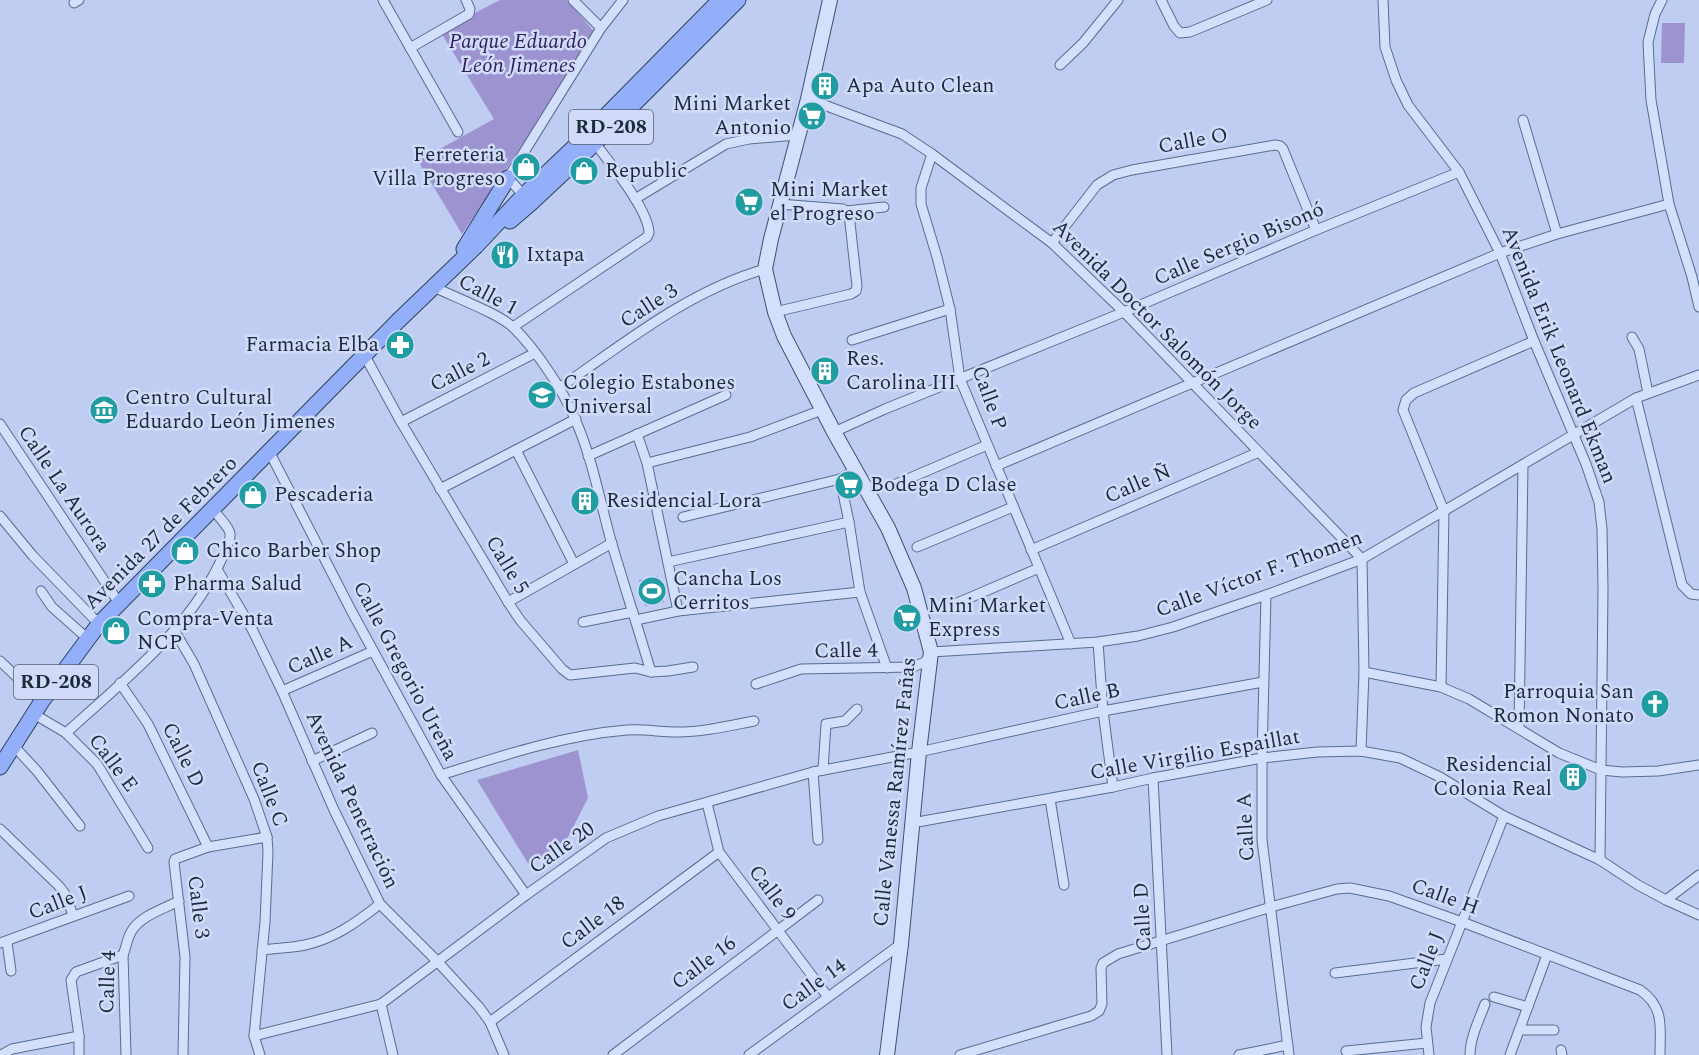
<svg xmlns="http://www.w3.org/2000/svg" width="1699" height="1055" font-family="Spectral,serif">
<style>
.green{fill:#9d93d1}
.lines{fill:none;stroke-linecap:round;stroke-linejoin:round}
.street-casing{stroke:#566e8d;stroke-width:11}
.secondary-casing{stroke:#39526f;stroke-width:16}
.primary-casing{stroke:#2b425a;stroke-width:17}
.street{stroke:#d4dffc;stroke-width:9}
.secondary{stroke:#d4dffc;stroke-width:14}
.primary{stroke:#94aff9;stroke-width:15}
.labels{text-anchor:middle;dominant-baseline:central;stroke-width:5;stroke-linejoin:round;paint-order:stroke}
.shield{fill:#d1dbf9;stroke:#526074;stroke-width:1.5}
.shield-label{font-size:20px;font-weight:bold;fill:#1c2b3b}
.park-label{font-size:21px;font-style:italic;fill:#31215a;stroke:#d1dbf9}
.poi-label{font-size:21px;fill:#1c2b3b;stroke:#d1dbf9;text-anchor:start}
.street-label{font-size:21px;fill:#1c2b3b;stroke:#d1dbf9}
</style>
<rect width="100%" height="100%" fill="#c0cdf2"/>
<g class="green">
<polygon points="500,0 567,0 597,35 462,234 418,161 494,119 440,31"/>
<polygon points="1662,23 1685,23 1684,63 1661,63"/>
<polygon points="658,576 664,602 645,606 639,580"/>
<polygon points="578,750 588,798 567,839 529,865 477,780"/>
</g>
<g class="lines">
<g class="street-casing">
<g id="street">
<polyline points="383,0 458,132"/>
<polyline points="573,0 601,28"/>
<polyline points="1161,0 1174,26 1180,33 1190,32 1267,0"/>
<polyline points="1383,0 1385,47 1396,80 1408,105 1459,172 1500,253 1534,341 1586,464 1599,502 1602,529 1603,588 1600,860"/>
<polyline points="1662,0 1655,14 1648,42 1651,100 1669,204 1692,277 1699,307"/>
<polyline points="74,3 79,0"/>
<polyline points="410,48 469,14 470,9 466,0"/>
<polyline points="1060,65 1083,43 1118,0"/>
<polyline points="808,99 902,134 932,154 1052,243 1124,312 1362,559 1364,672 1361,751"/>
<polyline points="1523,120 1557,234"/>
<polyline points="932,154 921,188 921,204 937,257 950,309 960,379 1071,644"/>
<polyline points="527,199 508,178 601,28 623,0"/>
<polyline points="635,199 726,144 749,139 797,135"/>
<polyline points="846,211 884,207"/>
<polyline points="1052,243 1097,185 1113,175 1132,170 1275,145 1280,146 1283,149 1316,230"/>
<path d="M434,287C454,297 500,314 514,328C537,351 563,390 575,419C592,457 600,501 611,541C624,585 638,628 651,672"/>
<polyline points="775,312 851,294 856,291 857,286 849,214 843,209 779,204"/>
<path d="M513,327L647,237L649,233C649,210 609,162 595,143"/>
<polyline points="1632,337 1639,349 1648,393"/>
<polyline points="852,340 950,309"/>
<polyline points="365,356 401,422 508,602 520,620 562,669 570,675 635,668 651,672 668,671 693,667"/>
<path d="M559,388C625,343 688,291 765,269"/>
<polyline points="1636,398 1682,585 1691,594 1699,595"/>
<polyline points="401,422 535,353"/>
<polyline points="0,424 119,603"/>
<polyline points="834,432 885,409 1124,312 1316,230 1459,172"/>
<polyline points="637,434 647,463 678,611"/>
<polyline points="516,450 574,564"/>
<polyline points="270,453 352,612 441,775 526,895"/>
<polyline points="588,456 726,395"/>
<polyline points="647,463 750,437 822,410"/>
<polyline points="996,466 1500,253 1557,234 1669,204"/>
<polyline points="840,479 849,522 860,592 887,668"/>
<polyline points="889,487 987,445"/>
<polyline points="440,489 576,419"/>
<polyline points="0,516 33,556 99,624"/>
<polyline points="683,517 840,479 856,470"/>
<polyline points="917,547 1013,507"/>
<polyline points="1031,550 1259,452"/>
<polyline points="668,562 849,522"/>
<polyline points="217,569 252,629 282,691 334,810 380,904 437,961 479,1007 490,1022 504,1055"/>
<polyline points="41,591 52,607 88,639"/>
<polyline points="1266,595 1262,758 1262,840 1289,1055"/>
<polyline points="508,602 612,543"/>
<polyline points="948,607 1039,568"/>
<polyline points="636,620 678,611 860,592"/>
<polyline points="583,622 633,612"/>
<polyline points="174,630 194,664 254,799 267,837 268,852 265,922 254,1036 260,1055"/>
<polyline points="1098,642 1103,711 1113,787"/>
<polyline points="0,661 42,701"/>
<polyline points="1364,672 1441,687 1469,699 1559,753 1601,770 1622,772 1658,771 1699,765"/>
<polyline points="120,683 148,724 208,847"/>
<polyline points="756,684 801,669 913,667 925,662 931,652 1098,642 1138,636 1173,627 1266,595 1362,559 1636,398 1699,375"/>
<polyline points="1441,687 1444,511 1403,410 1406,400 1414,393 1534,341"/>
<polyline points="282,691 373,651"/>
<polyline points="34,714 66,733 97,764 148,848"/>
<polyline points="1519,729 1523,465"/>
<path d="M66,733C124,680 191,629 223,556C225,550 231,541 230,534C230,528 216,514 212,508"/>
<polyline points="13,745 37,771 80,826"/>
<polyline points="312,761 372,733"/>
<polyline points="823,770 826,724 845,721 857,709"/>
<polyline points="813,772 818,840"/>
<path d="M441,775C501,756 564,735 627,730C644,729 661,732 677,732C703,732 728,726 754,721"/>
<polyline points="1153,778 1167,1055"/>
<polyline points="1050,799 1064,885"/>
<polyline points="707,803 719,852 828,997"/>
<polyline points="912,823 1113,787 1153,778 1262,758 1317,752 1361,751 1400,758 1440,777 1504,816 1600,860 1638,885 1666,900 1699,915"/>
<polyline points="0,829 59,886 65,894 73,915"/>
<polyline points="1666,900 1699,875"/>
<polyline points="7,942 11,971"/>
<polyline points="0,943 129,896"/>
<path d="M262,950C276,948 291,948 305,945C334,939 357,922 380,904"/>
<polyline points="1335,973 1447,959"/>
<polyline points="1494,997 1528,1007"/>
<polyline points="381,1004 393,1055"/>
<polyline points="490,1022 719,852"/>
<polyline points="1519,1030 1554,1030"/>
<polyline points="254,1036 381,1004 526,895 606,838 658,816 813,772 919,752 1103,711 1263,682"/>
<polyline points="1561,1050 1562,1055"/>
<polyline points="1346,1051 1427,1043"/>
<polyline points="1,1055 12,1049 79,1036"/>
<polyline points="79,1055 79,1036 71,980 76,972 123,955"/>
<path d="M126,1055L123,955C126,948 127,939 131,932C140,916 163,909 179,901"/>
<polyline points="183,1055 185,957 174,862 175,859 208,847 267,837"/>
<polyline points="613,1055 818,900"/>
<polyline points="749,1055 901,944"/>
<path d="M960,1055L1091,1016L1099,1011L1102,1004L1101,968L1103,963L1118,954L1271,907L1337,889L1350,888L1389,896L1462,922L1640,990C1665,1007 1660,1028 1660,1055"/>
<polyline points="1239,1055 1288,1045"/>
<polyline points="1429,1055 1426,1027 1430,1003 1504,816"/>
<path d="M1470,1055C1470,1038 1479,1020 1485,1004"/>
<polyline points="1510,1055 1547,955"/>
</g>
</g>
<g class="secondary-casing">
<polyline id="secondary" points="830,0 808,99 771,239 765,269 775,312 784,336 834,432 888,528 914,588 931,652 919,752 901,944 887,1055"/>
</g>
<g class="primary-casing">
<g id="primary">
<polyline points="510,221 531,203 595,143 738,0"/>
<polyline points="464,249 508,178"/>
<polyline points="0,767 42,701 99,624 398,321 476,246 524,195 589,133 720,0"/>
</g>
</g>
<use href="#street" class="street"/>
<use href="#secondary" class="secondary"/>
<use href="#primary" class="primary"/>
</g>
<defs>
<g id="building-disc" transform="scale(1.5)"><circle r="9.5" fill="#209da2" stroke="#d1dbf9"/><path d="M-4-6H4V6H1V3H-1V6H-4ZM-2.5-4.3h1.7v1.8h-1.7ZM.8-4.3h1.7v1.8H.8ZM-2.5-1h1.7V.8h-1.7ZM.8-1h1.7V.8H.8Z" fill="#fff"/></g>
<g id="supermarket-disc" transform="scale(1.5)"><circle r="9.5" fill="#209da2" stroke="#d1dbf9"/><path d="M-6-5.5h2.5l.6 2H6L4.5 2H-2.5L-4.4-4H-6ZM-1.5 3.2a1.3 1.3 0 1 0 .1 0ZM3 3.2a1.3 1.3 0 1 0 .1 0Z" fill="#fff"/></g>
<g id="shop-disc" transform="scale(1.5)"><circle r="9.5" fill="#209da2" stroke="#d1dbf9"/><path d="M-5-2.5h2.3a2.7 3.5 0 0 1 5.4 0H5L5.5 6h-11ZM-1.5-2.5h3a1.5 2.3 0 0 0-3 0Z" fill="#fff"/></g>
<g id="restaurant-disc" transform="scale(1.5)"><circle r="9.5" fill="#209da2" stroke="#d1dbf9"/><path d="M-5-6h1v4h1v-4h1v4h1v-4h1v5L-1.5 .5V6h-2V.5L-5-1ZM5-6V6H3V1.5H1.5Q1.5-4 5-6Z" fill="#fff"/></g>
<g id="pharmacy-disc" transform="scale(1.5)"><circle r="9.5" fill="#209da2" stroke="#d1dbf9"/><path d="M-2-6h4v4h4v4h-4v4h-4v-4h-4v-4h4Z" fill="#fff"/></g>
<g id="school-disc" transform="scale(1.5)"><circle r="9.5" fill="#209da2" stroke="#d1dbf9"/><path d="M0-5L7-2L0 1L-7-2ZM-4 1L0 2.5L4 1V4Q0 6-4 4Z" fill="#fff"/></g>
<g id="museum-disc" transform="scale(1.5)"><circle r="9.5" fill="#209da2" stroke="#d1dbf9"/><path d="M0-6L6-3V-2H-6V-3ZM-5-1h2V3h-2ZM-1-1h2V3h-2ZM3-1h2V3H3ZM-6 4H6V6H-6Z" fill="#fff"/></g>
<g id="stadium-disc" transform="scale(1.5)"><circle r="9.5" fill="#209da2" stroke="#d1dbf9"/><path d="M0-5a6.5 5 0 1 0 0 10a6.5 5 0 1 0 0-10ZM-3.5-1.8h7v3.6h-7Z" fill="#fff"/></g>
<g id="church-disc" transform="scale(1.5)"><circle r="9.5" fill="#209da2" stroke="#d1dbf9"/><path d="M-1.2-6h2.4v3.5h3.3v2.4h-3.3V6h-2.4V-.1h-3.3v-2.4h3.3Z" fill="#fff"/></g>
</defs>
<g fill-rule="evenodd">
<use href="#building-disc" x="825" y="86"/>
<use href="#supermarket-disc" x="812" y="116"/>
<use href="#shop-disc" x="526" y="167"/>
<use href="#shop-disc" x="584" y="171"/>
<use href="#supermarket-disc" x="749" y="202"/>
<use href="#restaurant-disc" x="505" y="255"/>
<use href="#pharmacy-disc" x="400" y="345"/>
<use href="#building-disc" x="825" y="371"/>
<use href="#school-disc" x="542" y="395"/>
<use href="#museum-disc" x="104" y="410"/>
<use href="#supermarket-disc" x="849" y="485"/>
<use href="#shop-disc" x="253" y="495"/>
<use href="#building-disc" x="585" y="501"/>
<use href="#shop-disc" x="185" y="551"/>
<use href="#pharmacy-disc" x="152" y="584"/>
<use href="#stadium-disc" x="652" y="591"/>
<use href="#supermarket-disc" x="907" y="618"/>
<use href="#shop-disc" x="116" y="631"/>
<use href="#church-disc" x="1655" y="704"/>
<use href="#building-disc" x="1573" y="777"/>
</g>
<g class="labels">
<g class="shield">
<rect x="569" y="110" width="84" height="34" rx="4.5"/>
<rect x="14" y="665" width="84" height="34" rx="4.5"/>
</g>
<g class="shield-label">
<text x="611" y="127">RD-208</text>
<text x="56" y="682">RD-208</text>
</g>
<g class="park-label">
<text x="518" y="42">Parque Eduardo<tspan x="518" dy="24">León Jimenes</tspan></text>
</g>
<g class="poi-label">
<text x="846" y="86">Apa Auto Clean</text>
<text x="791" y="104" text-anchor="end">Mini Market<tspan x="791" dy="24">Antonio</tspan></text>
<text x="505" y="155" text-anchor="end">Ferreteria<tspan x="505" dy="24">Villa Progreso</tspan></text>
<text x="605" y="171">Republic</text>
<text x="770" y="190">Mini Market<tspan x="770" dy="24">el Progreso</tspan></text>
<text x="526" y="255">Ixtapa</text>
<text x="379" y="345" text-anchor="end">Farmacia Elba</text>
<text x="846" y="359">Res.<tspan x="846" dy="24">Carolina III</tspan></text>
<text x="563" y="383">Colegio Estabones<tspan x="563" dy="24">Universal</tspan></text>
<text x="125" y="398">Centro Cultural<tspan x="125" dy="24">Eduardo León Jimenes</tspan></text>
<text x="870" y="485">Bodega D Clase</text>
<text x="274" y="495">Pescaderia</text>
<text x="606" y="501">Residencial Lora</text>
<text x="206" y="551">Chico Barber Shop</text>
<text x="673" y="579">Cancha Los<tspan x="673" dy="24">Cerritos</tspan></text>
<text x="173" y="584">Pharma Salud</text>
<text x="928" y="606">Mini Market<tspan x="928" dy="24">Express</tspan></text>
<text x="137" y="619">Compra-Venta<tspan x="137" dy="24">NCP</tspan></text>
<text x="1634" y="692" text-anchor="end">Parroquia San<tspan x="1634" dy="24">Romon Nonato</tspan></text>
<text x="1552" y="765" text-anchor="end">Residencial<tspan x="1552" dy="24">Colonia Real</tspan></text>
</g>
<g class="street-label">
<text transform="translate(1193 141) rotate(-10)">Calle O</text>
<text transform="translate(1239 244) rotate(-23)">Calle Sergio Bisonó</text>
<text transform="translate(488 295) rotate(28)">Calle 1</text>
<text transform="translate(649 306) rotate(-33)">Calle 3</text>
<text transform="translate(1157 325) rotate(45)">Avenida Doctor Salomón Jorge</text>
<text transform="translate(1559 355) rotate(68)">Avenida Erik Leonard Ekman</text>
<text transform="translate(460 372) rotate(-27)">Calle 2</text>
<text transform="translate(989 398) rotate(70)">Calle P</text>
<text transform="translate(1138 484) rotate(-23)">Calle Ñ</text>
<text transform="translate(64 489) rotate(56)">Calle La Aurora</text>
<text transform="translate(161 533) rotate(-45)">Avenida 27 de Febrero</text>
<text transform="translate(507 565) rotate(59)">Calle 5</text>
<text transform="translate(1259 574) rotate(-20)">Calle Víctor F. Thomen</text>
<text transform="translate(846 651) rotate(-1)">Calle 4</text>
<text transform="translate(320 655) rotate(-24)">Calle A</text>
<text transform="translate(405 671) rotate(62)">Calle Gregorio Ureña</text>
<text transform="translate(1087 697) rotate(-12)">Calle B</text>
<text transform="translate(183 755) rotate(63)">Calle D</text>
<text transform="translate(1195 755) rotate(-10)">Calle Virgilio Espaillat</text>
<text transform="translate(113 763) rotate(53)">Calle E</text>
<text transform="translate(895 792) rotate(-84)">Calle Vanessa Ramírez Fañas</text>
<text transform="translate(269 794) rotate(69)">Calle C</text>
<text transform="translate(352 800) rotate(65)">Avenida Penetración</text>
<text transform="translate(1246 827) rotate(-93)">Calle A</text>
<text transform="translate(562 848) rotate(-35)">Calle 20</text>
<text transform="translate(772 893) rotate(53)">Calle 9</text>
<text transform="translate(1445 897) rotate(20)">Calle H</text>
<text transform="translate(58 903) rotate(-21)">Calle J</text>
<text transform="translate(198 907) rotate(83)">Calle 3</text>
<text transform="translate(1143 917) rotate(-93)">Calle D</text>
<text transform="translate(593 923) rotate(-37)">Calle 18</text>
<text transform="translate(1427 961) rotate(-69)">Calle J</text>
<text transform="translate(704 963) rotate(-37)">Calle 16</text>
<text transform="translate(108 982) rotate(-88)">Calle 4</text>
<text transform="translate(814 985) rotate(-36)">Calle 14</text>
</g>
</g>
</svg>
